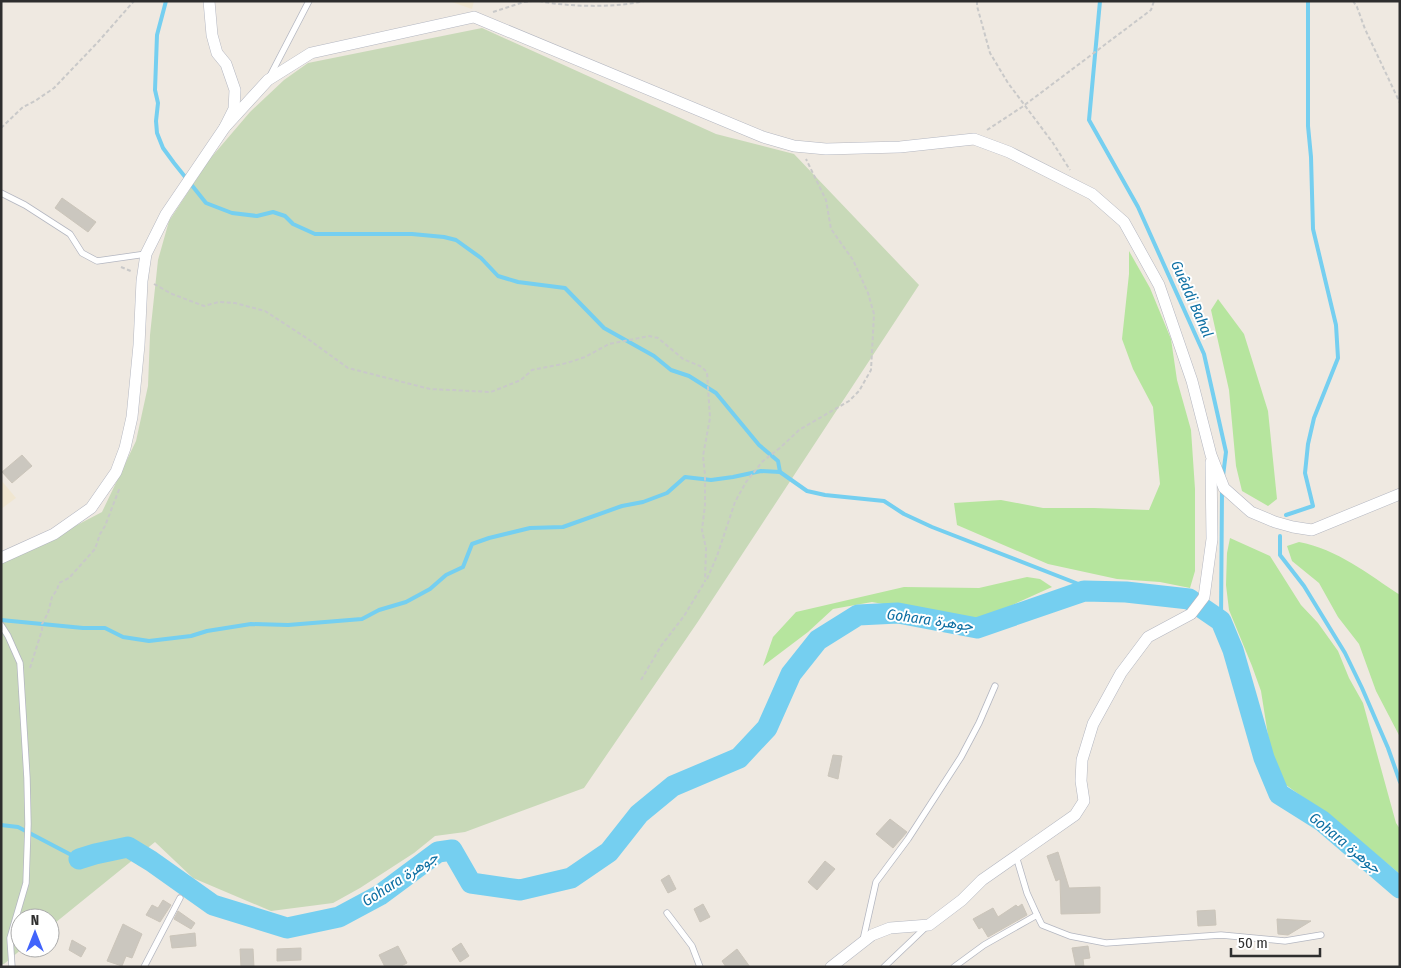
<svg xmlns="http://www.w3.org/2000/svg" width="1401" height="968" font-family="'Fira Sans Condensed',Vazirmatn,sans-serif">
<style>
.education{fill:#f0e6d1}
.green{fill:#b6e59e}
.cemetery{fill:#c8d9b8}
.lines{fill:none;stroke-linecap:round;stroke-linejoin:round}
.stream{stroke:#75cff0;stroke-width:4}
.river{stroke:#75cff0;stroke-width:21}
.building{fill:#cbc7bf;stroke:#cbc5ba}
.service-casing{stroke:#b4b7c1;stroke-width:7}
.minor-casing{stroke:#b4b7c1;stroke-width:12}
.path{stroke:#c9c9c9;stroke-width:2;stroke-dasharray:4 2.5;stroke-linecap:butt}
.service{stroke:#fff;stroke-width:5.5}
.minor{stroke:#fff;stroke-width:11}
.labels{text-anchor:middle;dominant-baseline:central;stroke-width:4;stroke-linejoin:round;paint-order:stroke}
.water-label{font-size:15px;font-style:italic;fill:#0d6fa3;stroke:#fff}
</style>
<rect width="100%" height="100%" fill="#efe9e1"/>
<g class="education">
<polygon points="449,1 474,1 472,9"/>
<polygon points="1,480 16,498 1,509"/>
</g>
<g class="green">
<polygon points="1129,251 1150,288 1171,339 1177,380 1191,430 1195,489 1195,571 1190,588 1160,582 1117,579 1048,564 957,525 954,503 1001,500 1043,508 1094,508 1149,510 1160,484 1153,407 1133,369 1122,339 1129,274"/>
<polygon points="1218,299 1244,334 1268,411 1277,499 1268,506 1242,491 1236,466 1229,390 1211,310"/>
<polygon points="1230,538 1270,556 1301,605 1318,623 1338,651 1349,678 1363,703 1396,823 1400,829 1400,874 1329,816 1286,785 1270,748 1261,691 1252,666 1229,610 1226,585 1227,553"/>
<path d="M1299,542C1337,549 1368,574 1400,595V737L1376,691L1359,644L1338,617L1319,583L1292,561L1287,546Z"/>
<polygon points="1027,577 1040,579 1052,587 977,621 872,602 833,609 808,632 763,666 773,637 796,612 904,587 979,588"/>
</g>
<polygon class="cemetery" points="482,28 716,134 794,154 919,285 697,623 584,788 465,832 435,836 414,853 360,888 333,903 271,911 193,878 155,842 50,927 50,918 20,918 20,948 23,948 4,964 1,964 1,563 16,557 102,512 136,441 148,386 150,335 158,260 169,221 209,160 250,112 284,80 308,63"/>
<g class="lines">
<g class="stream">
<polyline points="166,1 157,35 155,90 158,103 156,121 157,133 163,148 174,163 206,203 232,213 257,216 273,212 285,216 293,224 315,234 412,234 444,237 456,240 481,258 498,276 518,282 565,288 604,328 654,356 671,370 689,376 716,393 759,445 778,461 780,472"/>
<polyline points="1100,1 1089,120 1138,207 1204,354 1226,452 1223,476"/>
<polyline points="1286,515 1313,506 1305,473 1308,444 1314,418 1338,358 1336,325 1313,229 1311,157 1308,126 1308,1"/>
<polyline points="1280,536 1280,555 1304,586 1345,653 1362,688 1388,748 1400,782"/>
<polyline points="1,620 83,628 105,628 123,637 149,641 191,636 207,631 251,624 288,625 362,619 379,610 406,602 430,589 446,575 463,567 472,544 489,538 530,528 563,527 622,506 643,502 667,493 685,477 711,480 733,477 761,471 780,472 807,491 825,495 884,501 904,514 932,527 1099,592"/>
<polyline points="1221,621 1222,490"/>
<polyline points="1,825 18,827 79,859"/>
</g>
<polyline class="river" points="79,859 95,854 128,847 151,861 213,905 287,928 339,917 380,895 438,852 452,850 471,883 520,890 571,878 609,852 639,814 673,786 739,758 767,728 791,674 818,640 858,615 898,613 977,628 1084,591 1126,592 1189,599 1221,621 1233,650 1264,758 1279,794 1322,821 1400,888"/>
</g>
<g class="building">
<polygon points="62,198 96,222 88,232 55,208"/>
<polygon points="22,455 32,466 12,483 2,472"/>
<polygon points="833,755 842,756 838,779 828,776"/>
<polygon points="890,819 907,832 893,848 876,834"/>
<polygon points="1058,852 1069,888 1100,887 1100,913 1061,914 1060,879 1056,881 1047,856"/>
<polygon points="825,861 835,869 817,890 808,882"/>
<polygon points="669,875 676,889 668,893 661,880"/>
<polygon points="163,900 171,905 160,922 146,915 152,905 158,908"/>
<polygon points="703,904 710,917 700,922 694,909"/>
<polygon points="1022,904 1027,915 988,937 982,927 979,929 973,919 993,908 998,917 1016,905 1018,907"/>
<polygon points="1215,910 1216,925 1198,926 1197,911"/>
<polygon points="178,911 195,923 191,929 174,919"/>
<polygon points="1277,919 1311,921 1288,935 1278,934"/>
<polygon points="123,924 142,934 132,958 126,956 122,966 107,961"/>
<polygon points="195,933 196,946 172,948 170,936"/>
<polygon points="72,940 86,948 81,957 69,950"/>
<polygon points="461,943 469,956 460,962 452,949"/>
<polygon points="398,946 407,963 399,967 385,967 379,955"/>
<polygon points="1088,946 1090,958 1083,959 1084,967 1076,967 1072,948"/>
<polygon points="301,948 301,960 277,961 277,949"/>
<polygon points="240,949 253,949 254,967 241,967"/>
<polygon points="737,949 750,967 726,967 722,961"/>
</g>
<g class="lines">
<g class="service-casing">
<g id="service">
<polyline points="270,76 309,1"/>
<polyline points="1,193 25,205 70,234 82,253 97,261 146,254"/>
<polyline points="1,625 8,636 20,663 27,778 28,824 26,883 10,938 12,967"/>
<polyline points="667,913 692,946 700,967"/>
<polyline points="1037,915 1042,925 1070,936 1106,943 1221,935 1285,941 1321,935"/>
<polyline points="863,940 876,882 908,839 961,757 979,723 995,686"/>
<polyline points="144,967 180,898"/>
<polyline points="884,967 926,927"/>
<polyline points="954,967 984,945 1037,915 1027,893 1016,856"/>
</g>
</g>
<g class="minor-casing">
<g id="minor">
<polyline points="225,127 268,80 311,53 474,17 763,137 794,146 826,149 900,147 974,139 1009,152 1092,194 1124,222 1159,285 1192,381 1211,455 1224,488 1251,512 1275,522 1293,527 1312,530 1400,494"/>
<polyline points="1,558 54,534 91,508 116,472 125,448 132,417 139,345 142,281 146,254 166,214 225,127 234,109 235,90 226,64 217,53 212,35 209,1"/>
<polyline points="831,967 872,935 890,928 929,925 962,900 982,880 1075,815 1084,801 1081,781 1082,760 1093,724 1121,673 1148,637 1191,614 1204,597 1212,539 1211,462"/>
</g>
</g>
<g class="path">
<path d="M539,1C569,7 614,8 644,1"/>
<polyline points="977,1 977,6 990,53 1008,83 1053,143 1070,170"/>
<polyline points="1353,1 1357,7 1365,29 1400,103"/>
<polyline points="493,12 524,2 532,1"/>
<polyline points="1,128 23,107 35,101 54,88 98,42 134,1"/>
<polyline points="987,130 1022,107 1151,10 1154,1"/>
<polyline points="121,267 133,272"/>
<polyline points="154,284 172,294 204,306 219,302 235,303 265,311 308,339 348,368 430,389 491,392 521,380 532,370 567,363 585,357 609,344 649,336 658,338 683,359 700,366 707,372 710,418 703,456 705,475 705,505 702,530 706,548 705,582"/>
<polyline points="707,579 717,556 735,502 746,482 763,461 781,447 799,430 849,401 859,391 871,370 874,314 868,293 853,260 831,229 826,200 806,159"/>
<polyline points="30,668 42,630 42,624 48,613 52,597 57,590 59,583 69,578 95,549 100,534 105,526 120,487"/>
<polyline points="641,680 661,646 684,616 704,583"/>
</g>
<use href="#service" class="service"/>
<use href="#minor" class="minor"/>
</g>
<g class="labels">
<g class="water-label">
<text transform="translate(1192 299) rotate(66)">Guêddi Bahal</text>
<text transform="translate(930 620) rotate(8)">Gohara جوهرة</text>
<text transform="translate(1345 843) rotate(39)">Gohara جوهرة</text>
<text transform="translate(400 879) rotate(-33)">Gohara جوهرة</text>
</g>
</g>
<rect width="1401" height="968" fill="none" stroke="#2e2e2e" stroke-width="5"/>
<g transform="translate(35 933)"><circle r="24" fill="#ffffff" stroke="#ababab"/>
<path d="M0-4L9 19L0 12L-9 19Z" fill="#4264fb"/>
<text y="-8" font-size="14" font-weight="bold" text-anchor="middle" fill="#2e2e2e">N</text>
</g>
<path d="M1231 948v8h89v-8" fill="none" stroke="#2e2e2e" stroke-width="2.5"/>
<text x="1238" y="948" font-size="15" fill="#2e2e2e" stroke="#ffffff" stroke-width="4" paint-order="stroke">50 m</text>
</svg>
